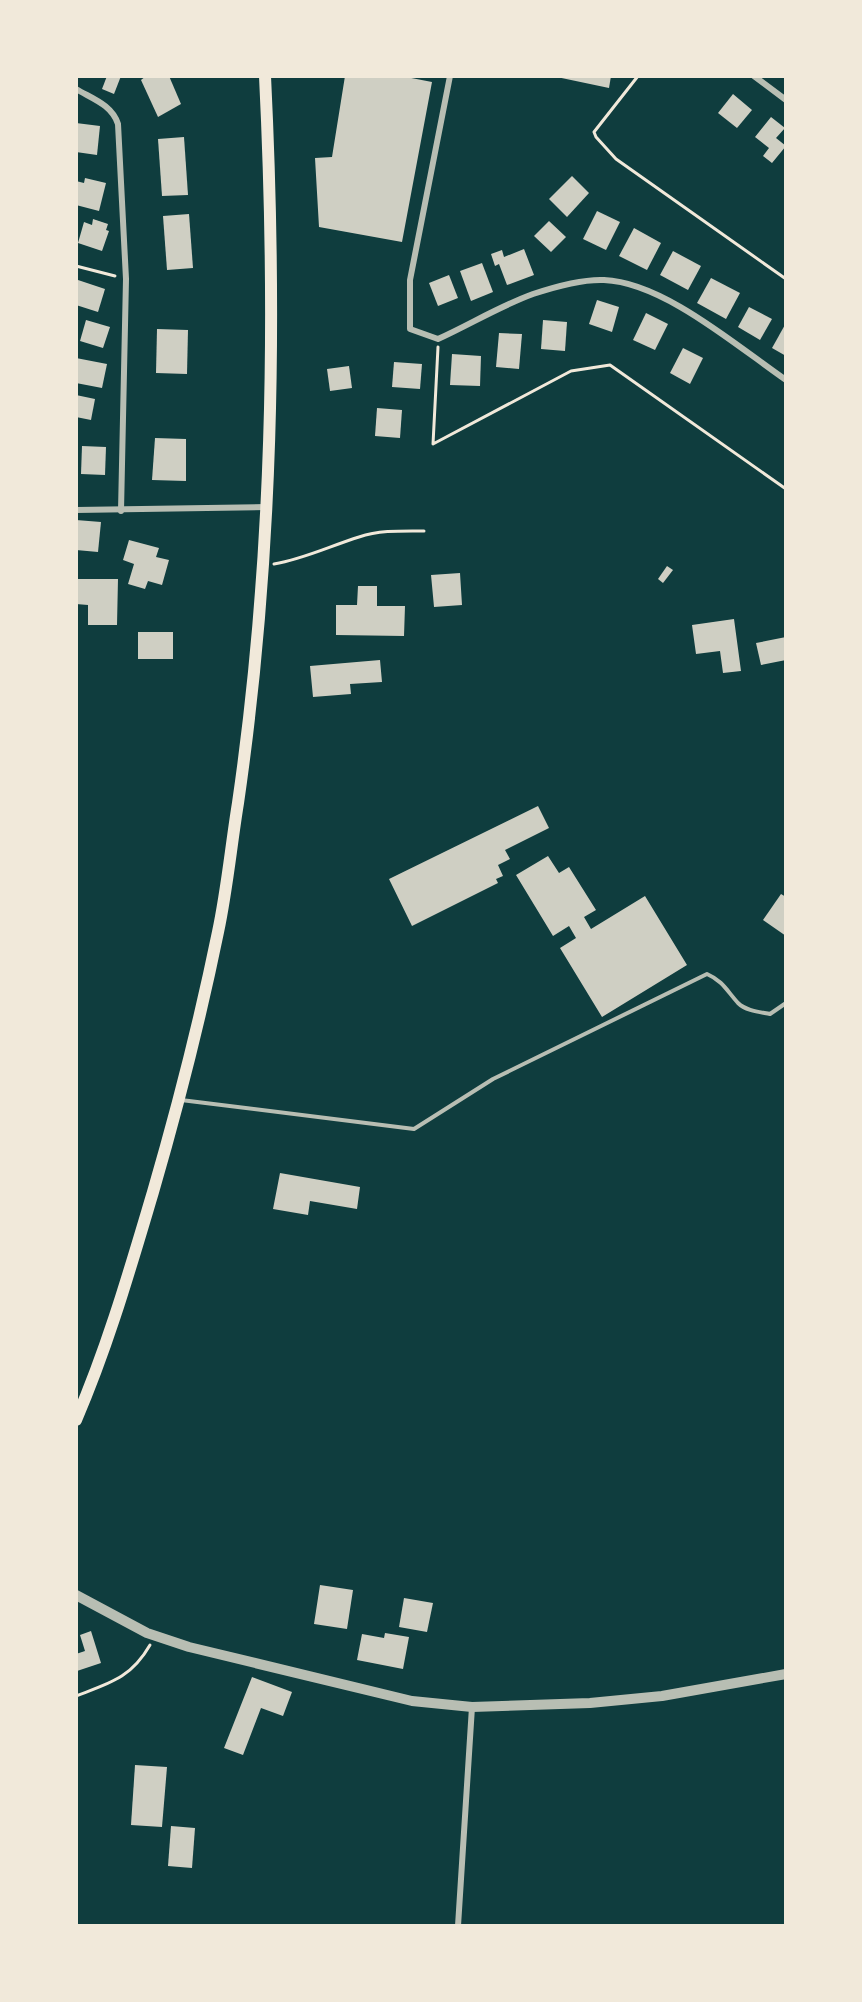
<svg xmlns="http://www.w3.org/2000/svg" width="862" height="2002" font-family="'Fira Sans Condensed',sans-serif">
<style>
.building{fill:#cfcfc3}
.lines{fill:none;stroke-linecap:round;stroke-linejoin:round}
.path{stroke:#f1e9da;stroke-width:3}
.service{stroke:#b8beb3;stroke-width:4}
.minor{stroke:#b8beb3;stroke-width:6}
.tertiary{stroke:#b8beb3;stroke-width:10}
.secondary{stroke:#f1e9da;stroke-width:12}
</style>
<rect width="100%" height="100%" fill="#0f3d3e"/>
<g class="building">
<polygon points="107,76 121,76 114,94 102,89"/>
<polygon points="146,76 169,76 181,104 158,117 141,80"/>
<polygon points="345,76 401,76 432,82 402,242 319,227 315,158 332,157"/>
<polygon points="552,76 611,76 609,88"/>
<polygon points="733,94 752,110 737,128 718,113"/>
<polygon points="771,117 785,128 776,138 786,146 772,163 763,156 769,148 755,137"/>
<polygon points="76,123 100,126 97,155 76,152"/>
<polygon points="184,137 188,195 162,196 158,139"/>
<polygon points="572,176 589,193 567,217 549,199"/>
<polygon points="85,178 106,183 99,211 76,205 76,181 84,183"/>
<polygon points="597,211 620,222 606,250 583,239"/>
<polygon points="189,214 193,268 167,270 163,216"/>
<polygon points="93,219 108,224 106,230 109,231 102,251 78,243 84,222 92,225"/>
<polygon points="549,221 566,237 551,252 534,236"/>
<polygon points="634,228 661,243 647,270 619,256"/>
<polygon points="524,249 534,275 507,285 499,264 495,266 491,254 502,250 504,257"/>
<polygon points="673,251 701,266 688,290 660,275"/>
<polygon points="482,263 493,292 471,301 460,271"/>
<polygon points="449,275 458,298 438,306 429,283"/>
<polygon points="711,278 740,293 726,319 697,303"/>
<polygon points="78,280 105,289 98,312 76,305"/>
<polygon points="597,300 619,307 612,332 589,324"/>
<polygon points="749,307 772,319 760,340 738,327"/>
<polygon points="646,313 668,324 655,350 633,340"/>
<polygon points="86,320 110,327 103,348 80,341"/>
<polygon points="543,320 567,322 565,351 541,349"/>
<polygon points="786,323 786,356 772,348"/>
<polygon points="157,329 188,330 187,374 156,373"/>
<polygon points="499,333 522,334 519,369 496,367"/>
<polygon points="683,348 703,358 690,384 670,373"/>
<polygon points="452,354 481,356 480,386 450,385"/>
<polygon points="76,358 107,364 102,388 76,383"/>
<polygon points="394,362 422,364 420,389 392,387"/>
<polygon points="349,366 352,388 330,391 327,369"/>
<polygon points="76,395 95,399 91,420 76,417"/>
<polygon points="377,408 402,410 400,438 375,436"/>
<polygon points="155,438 186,439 186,481 152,480"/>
<polygon points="82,446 106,447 105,475 81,474"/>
<polygon points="76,520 101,522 98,552 76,550"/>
<polygon points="129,540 159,548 156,557 169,560 162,585 148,581 145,589 128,584 134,564 123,560"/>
<polygon points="667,566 673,570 663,583 658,579"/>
<polygon points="460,573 462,605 434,607 431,575"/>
<polygon points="76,579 118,579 117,625 88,625 88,605 76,604"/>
<polygon points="358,586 377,586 377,606 405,606 404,636 336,635 336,605 357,605"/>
<polygon points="734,619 741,671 723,673 720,651 696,654 692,625"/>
<rect x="138" y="632" width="35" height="27"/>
<polygon points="786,637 786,660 761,665 756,643"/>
<polygon points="380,660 382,682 350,684 351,694 313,697 310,666"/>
<polygon points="538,806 549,828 505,850 510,859 498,865 503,876 496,879 498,883 412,926 389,879"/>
<polygon points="548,856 559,873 569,867 596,910 584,917 591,929 645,896 687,965 602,1017 560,948 576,938 569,926 553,936 516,875"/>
<polygon points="781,894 786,897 786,936 763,920"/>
<polygon points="280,1173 360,1187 357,1209 310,1201 308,1215 273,1209"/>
<polygon points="320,1585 353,1590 347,1629 314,1624"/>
<polygon points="404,1598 433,1603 427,1632 399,1627"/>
<polygon points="91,1631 101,1663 77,1671 76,1654 85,1651 80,1635"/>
<polygon points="385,1633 409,1637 403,1669 357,1660 362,1634 384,1638"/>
<polygon points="252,1677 292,1692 283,1716 261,1708 243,1755 224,1748"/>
<polygon points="135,1765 167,1767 162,1827 131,1825"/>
<polygon points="171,1826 195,1828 192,1868 168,1866"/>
</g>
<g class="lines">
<g class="path">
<polyline points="638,76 594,132 596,137 616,159 786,279"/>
<polyline points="76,266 115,276"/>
<polyline points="438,347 433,444 571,371 610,365 786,489"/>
<path d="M274,564C304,559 330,546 359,537C380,530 402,531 424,531"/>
<polyline points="786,587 786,591"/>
<path d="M76,1696C110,1683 131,1678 150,1645"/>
</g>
<path class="service" d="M181,1100L414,1129L493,1079L707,974C723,981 727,991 738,1003C746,1011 760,1012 770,1014L786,1003"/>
<g class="minor">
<path d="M450,76L410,280V329L438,339C469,325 500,306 533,294C554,287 581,279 604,280C663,282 738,347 786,380"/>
<polyline points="754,76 786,100"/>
<path d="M76,89C93,99 112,105 118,124L126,279L121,511"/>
<polyline points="76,510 266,507"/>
<polyline points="458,1926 472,1707"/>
</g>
<polyline class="tertiary" points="76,1595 147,1633 189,1647 412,1701 472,1707 590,1703 662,1696 786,1674"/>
<path class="secondary" d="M76,1420C108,1346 130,1269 153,1192C178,1106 200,1020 218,932C227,890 231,846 238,803C273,561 277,320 265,76"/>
</g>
<rect width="862" height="2002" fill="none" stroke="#f1e9da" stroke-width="156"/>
</svg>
